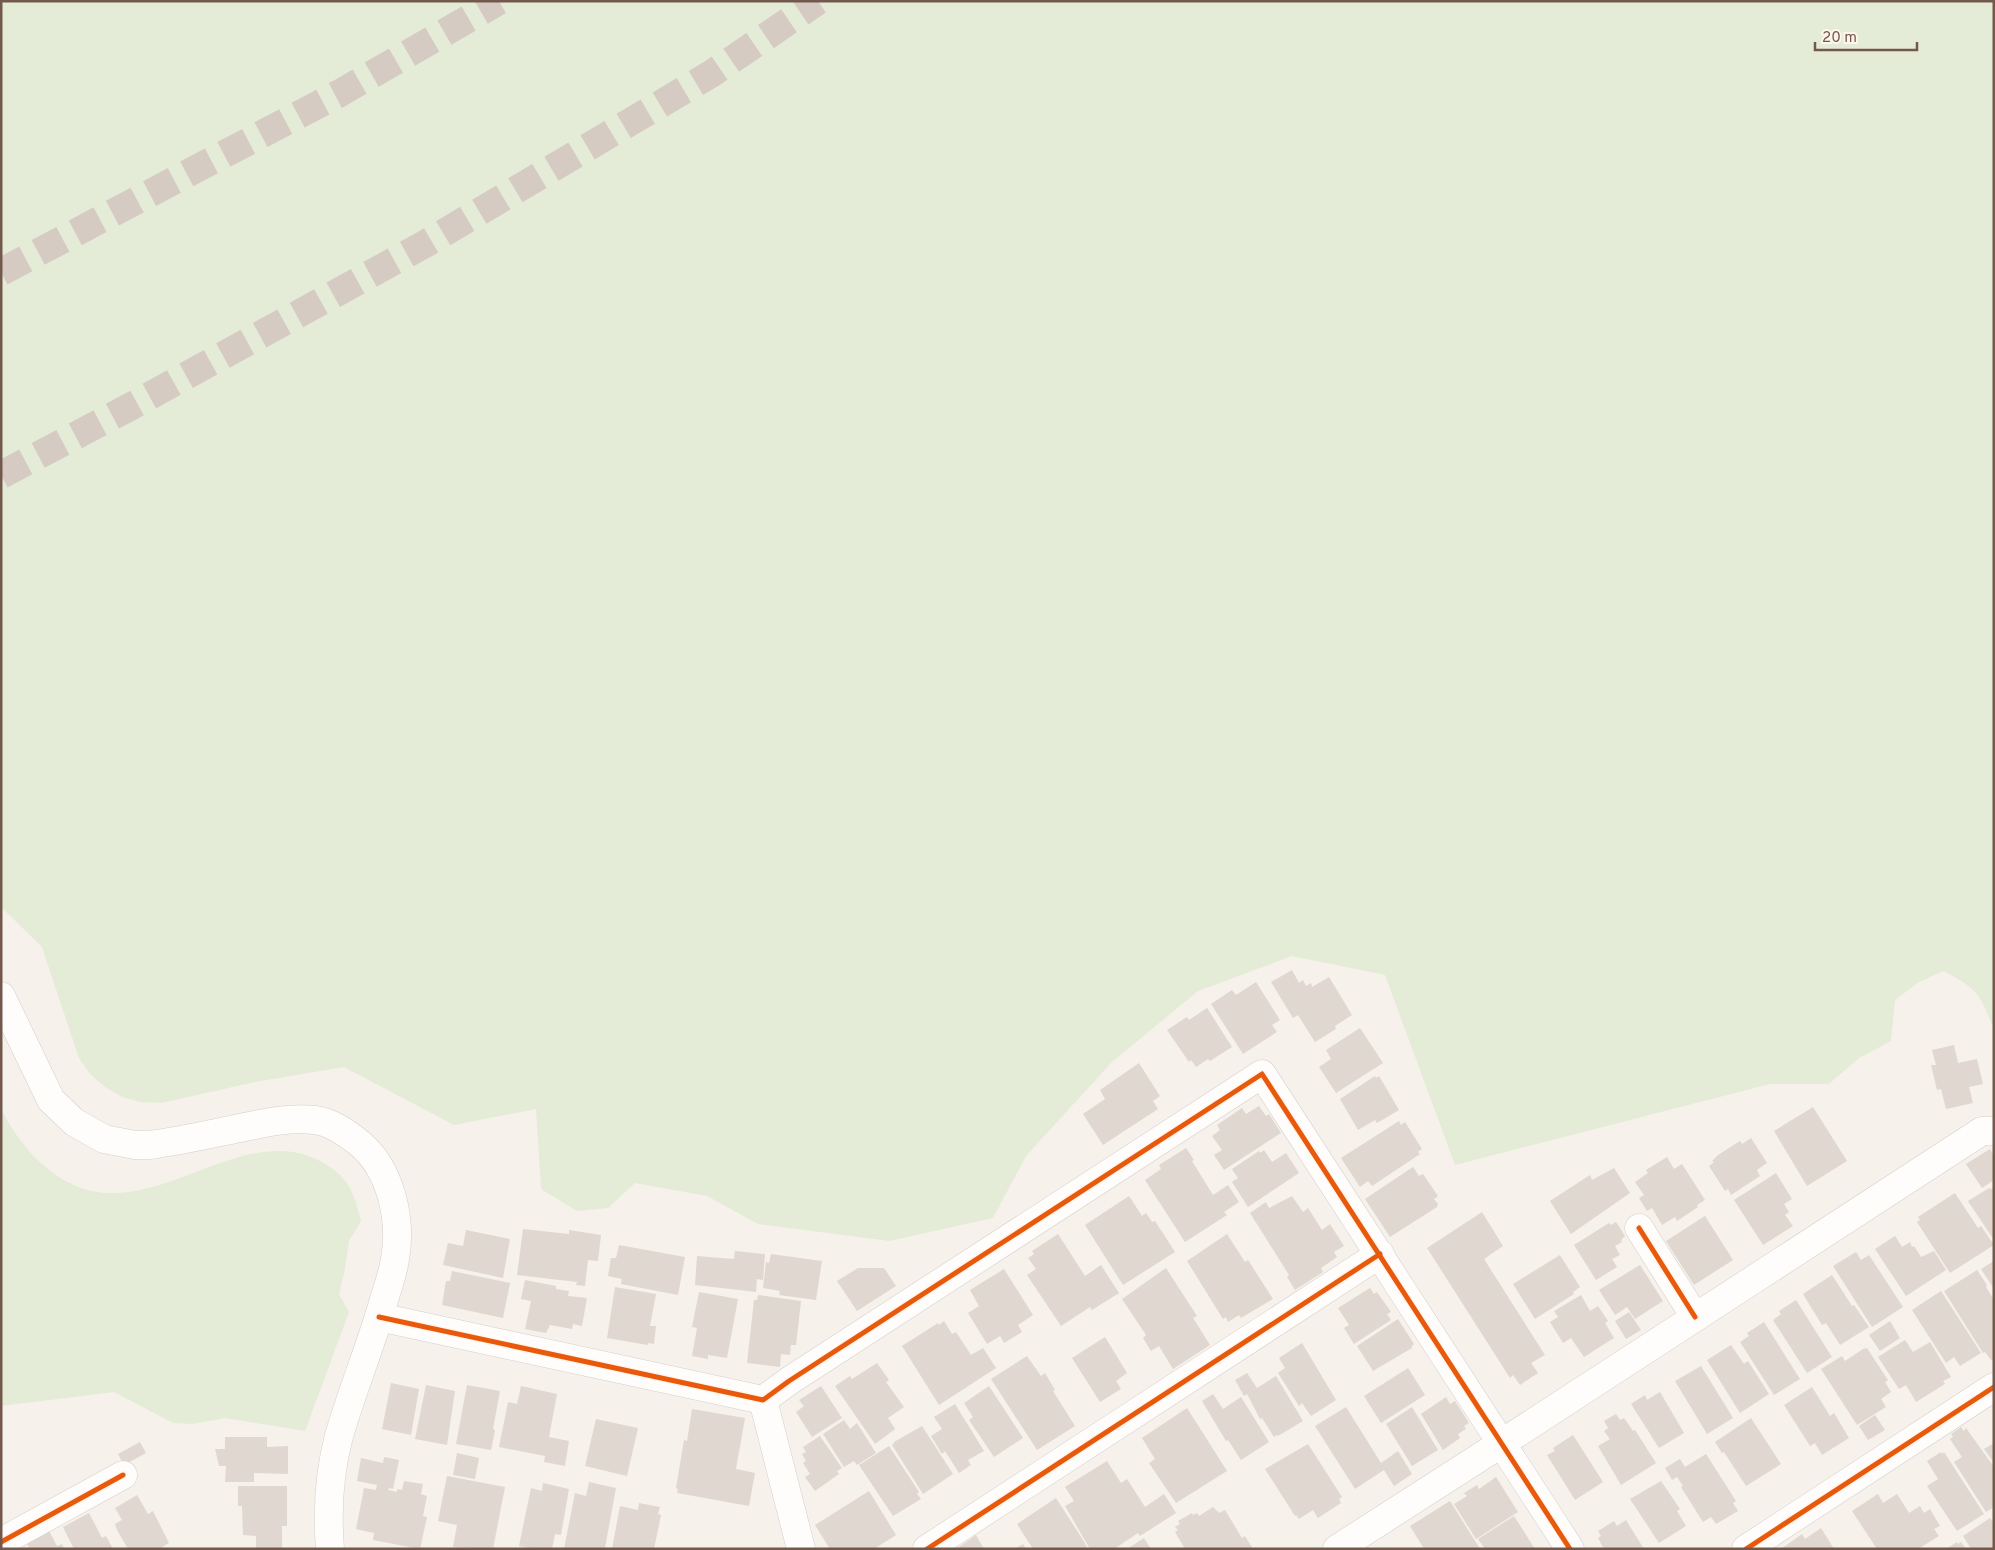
<svg xmlns="http://www.w3.org/2000/svg" width="1995" height="1550" font-family="Overpass,sans-serif">
<style>
.green{fill:#e4ecd7}
.building{fill:#e0d7d0}
.lines{fill:none;stroke-linecap:round;stroke-linejoin:round}
.motorway-tunnel{stroke:#d5cbc3;stroke-width:28;stroke-dasharray:28 14;stroke-linecap:butt}
.minor-casing{stroke:#d5cec9;stroke-width:29}
.tertiary-casing{stroke:#d5cec9;stroke-width:29}
.minor{stroke:#fefdfc;stroke-width:28}
.tertiary{stroke:#fefdfc;stroke-width:28}
.cycleway-casing{stroke:#fef6ed;stroke-width:8}
.cycleway{stroke:#e8590c;stroke-width:5}
</style>
<rect width="100%" height="100%" fill="#f6f1eb"/>
<g class="green">
<path d="M1,1H1994V1030C1981,995 1977,988 1943,971L1919,982L1895,1000L1891,1041L1859,1058L1829,1084H1770L1455,1165L1385,975L1292,956L1198,991L1111,1063L1026,1156L993,1218L889,1241L758,1224L707,1196L635,1183L608,1208L577,1211L541,1189L536,1109L454,1125L344,1067L255,1082L161,1103L141,1102L122,1097L105,1087L90,1074L79,1058L42,947L1,907Z"/>
<path d="M1,1109C19,1144 48,1179 88,1190C165,1211 245,1122 320,1161C348,1176 354,1191 361,1221L349,1241L345,1269L339,1294L349,1312L305,1431L225,1418L192,1424L173,1423L114,1392L1,1406Z"/>
</g>
<g class="building">
<polygon points="1292,970 1299,983 1303,980 1306,986 1311,983 1312,987 1329,977 1352,1015 1335,1026 1336,1029 1315,1042 1298,1015 1293,1018 1271,982"/>
<polygon points="1256,982 1280,1020 1272,1025 1277,1032 1243,1054 1211,1004 1232,990 1236,995"/>
<polygon points="1207,1008 1232,1047 1210,1061 1208,1059 1196,1067 1191,1060 1189,1062 1167,1030 1187,1017 1189,1020"/>
<polygon points="1360,1028 1383,1063 1336,1093 1319,1067 1331,1059 1326,1050"/>
<polygon points="1954,1045 1958,1063 1977,1059 1983,1084 1969,1087 1973,1103 1946,1109 1941,1089 1937,1090 1931,1065 1936,1065 1932,1050"/>
<polygon points="1139,1063 1160,1096 1153,1101 1158,1109 1103,1145 1083,1114 1105,1099 1100,1090"/>
<polygon points="1375,1076 1376,1078 1379,1076 1399,1110 1377,1123 1375,1120 1358,1130 1340,1099"/>
<polygon points="1259,1106 1266,1116 1269,1114 1281,1133 1224,1170 1214,1155 1222,1150 1212,1136 1220,1130 1217,1125 1242,1108 1246,1114"/>
<polygon points="1813,1107 1847,1161 1807,1186 1774,1131"/>
<polygon points="1399,1121 1401,1125 1405,1122 1422,1149 1418,1152 1420,1154 1372,1186 1368,1181 1360,1187 1341,1158"/>
<polygon points="1751,1138 1767,1163 1757,1170 1760,1176 1731,1195 1728,1189 1725,1191 1709,1166 1714,1162 1712,1161 1718,1155 1740,1141 1742,1144"/>
<polygon points="1186,1148 1194,1160 1192,1161 1213,1195 1228,1185 1239,1202 1224,1212 1227,1215 1185,1242 1145,1180 1161,1169 1159,1165"/>
<polygon points="1990,1149 1994,1156 1994,1180 1982,1188 1966,1164"/>
<polygon points="1264,1150 1272,1162 1286,1153 1299,1173 1248,1207 1232,1182 1238,1178 1232,1169 1259,1151 1260,1153"/>
<polygon points="1667,1157 1674,1169 1682,1164 1705,1200 1697,1205 1698,1207 1677,1221 1675,1217 1662,1225 1652,1208 1647,1211 1639,1198 1644,1195 1635,1182 1648,1173 1646,1170"/>
<polygon points="1413,1167 1419,1176 1423,1174 1438,1196 1434,1199 1438,1204 1437,1207 1390,1237 1365,1199"/>
<polygon points="1614,1168 1630,1193 1571,1234 1550,1201 1590,1175 1592,1180"/>
<polygon points="1776,1173 1792,1199 1784,1204 1789,1212 1785,1215 1793,1226 1763,1245 1734,1200"/>
<polygon points="1994,1187 1994,1240 1968,1201 1989,1188 1991,1189"/>
<polygon points="1955,1193 1978,1228 1981,1226 1994,1245 1950,1273 1917,1222 1920,1220 1918,1217"/>
<polygon points="1129,1196 1142,1216 1146,1213 1152,1222 1155,1221 1175,1252 1123,1285 1085,1225"/>
<polygon points="1292,1196 1303,1212 1308,1208 1322,1230 1330,1224 1344,1246 1334,1252 1337,1257 1321,1268 1323,1272 1295,1290 1287,1277 1289,1275 1250,1213 1266,1202 1269,1208"/>
<polygon points="1482,1212 1503,1246 1484,1259 1545,1355 1531,1363 1538,1373 1520,1385 1513,1375 1510,1378 1427,1248"/>
<polygon points="1705,1216 1733,1260 1694,1285 1666,1241"/>
<polygon points="1616,1222 1625,1236 1621,1240 1622,1242 1615,1246 1620,1255 1612,1259 1617,1267 1596,1280 1574,1245 1609,1223 1611,1225"/>
<polygon points="523,1229 569,1234 569,1230 601,1235 598,1261 588,1260 585,1286 576,1285 577,1282 517,1275"/>
<polygon points="466,1230 510,1239 503,1278 443,1265 448,1243 463,1246"/>
<polygon points="1058,1234 1085,1276 1101,1265 1119,1293 1092,1310 1090,1307 1061,1326 1027,1275 1036,1269 1028,1258 1034,1254 1032,1251"/>
<polygon points="1227,1234 1245,1262 1248,1260 1273,1299 1241,1318 1239,1315 1228,1322 1226,1317 1223,1319 1187,1261"/>
<polygon points="1895,1236 1902,1247 1910,1242 1912,1247 1914,1246 1921,1257 1934,1251 1946,1270 1906,1296 1875,1249"/>
<polygon points="619,1245 685,1257 678,1295 621,1284 622,1279 608,1276 611,1258 616,1258"/>
<polygon points="735,1251 765,1254 763,1280 757,1279 756,1292 695,1285 697,1256 734,1259"/>
<polygon points="1856,1252 1861,1260 1869,1255 1903,1307 1872,1327 1833,1266"/>
<polygon points="771,1254 822,1261 816,1300 779,1295 780,1291 763,1288 766,1262 769,1263"/>
<polygon points="1560,1255 1580,1287 1573,1292 1574,1294 1535,1319 1513,1284"/>
<polygon points="1994,1261 1994,1289 1981,1269"/>
<polygon points="1640,1265 1663,1301 1635,1319 1627,1307 1615,1315 1599,1290"/>
<polygon points="858,1268 884,1268 896,1286 857,1311 837,1281"/>
<polygon points="1166,1268 1197,1316 1193,1318 1210,1345 1173,1369 1159,1346 1151,1351 1143,1338 1146,1335 1122,1299"/>
<polygon points="1004,1269 1033,1315 1018,1325 1022,1332 1004,1343 1000,1336 987,1344 968,1313 979,1306 970,1290"/>
<polygon points="1977,1270 1987,1285 1986,1287 1994,1300 1994,1360 1992,1361 1985,1352 1983,1353 1944,1291"/>
<polygon points="452,1271 510,1283 503,1318 442,1305 446,1281 450,1281"/>
<polygon points="1832,1275 1852,1306 1854,1305 1869,1327 1840,1345 1826,1323 1822,1325 1803,1294"/>
<polygon points="525,1280 556,1286 556,1289 569,1291 568,1296 587,1298 582,1326 573,1324 572,1329 550,1325 546,1333 525,1329 531,1301 521,1299"/>
<polygon points="615,1287 656,1294 650,1326 656,1326 654,1344 648,1343 648,1345 607,1338"/>
<polygon points="1370,1288 1374,1294 1377,1292 1391,1312 1387,1314 1391,1320 1354,1344 1344,1328 1349,1325 1338,1308"/>
<polygon points="1941,1291 1981,1353 1960,1366 1954,1357 1946,1363 1912,1310"/>
<polygon points="699,1292 738,1299 727,1358 708,1355 708,1359 692,1356 697,1328 692,1327"/>
<polygon points="758,1295 801,1301 796,1345 791,1345 790,1355 781,1354 780,1367 747,1363 754,1300 757,1300"/>
<polygon points="1581,1295 1590,1311 1598,1306 1608,1321 1605,1323 1614,1338 1584,1357 1571,1338 1563,1343 1550,1322 1558,1317 1554,1311"/>
<polygon points="1796,1300 1832,1357 1807,1373 1773,1320 1781,1314 1779,1311"/>
<polygon points="1629,1312 1641,1330 1626,1339 1615,1321"/>
<polygon points="1398,1319 1414,1344 1412,1346 1412,1348 1373,1371 1357,1346"/>
<polygon points="944,1321 952,1334 956,1332 971,1355 983,1348 996,1368 939,1405 902,1346 938,1323 939,1325"/>
<polygon points="1890,1321 1900,1338 1880,1351 1869,1335"/>
<polygon points="1764,1322 1800,1379 1774,1395 1740,1342 1749,1336 1747,1333"/>
<polygon points="1105,1337 1127,1373 1116,1381 1121,1389 1100,1402 1072,1358"/>
<polygon points="1905,1340 1913,1352 1930,1342 1951,1377 1943,1381 1945,1384 1916,1402 1906,1385 1899,1389 1878,1357"/>
<polygon points="1302,1343 1336,1400 1311,1416 1302,1403 1299,1406 1278,1373 1285,1368 1279,1358"/>
<polygon points="1731,1345 1744,1364 1748,1361 1769,1394 1740,1413 1707,1360"/>
<polygon points="1867,1348 1888,1380 1885,1382 1891,1392 1881,1399 1886,1407 1857,1425 1821,1369 1842,1356 1845,1361 1863,1349"/>
<polygon points="1027,1356 1041,1376 1045,1373 1055,1390 1053,1391 1075,1426 1037,1450 991,1379"/>
<polygon points="877,1363 889,1380 886,1382 904,1407 888,1418 895,1429 875,1444 835,1386 850,1376 852,1379"/>
<polygon points="1701,1366 1733,1418 1707,1434 1675,1381"/>
<polygon points="1408,1368 1425,1395 1381,1423 1364,1396"/>
<polygon points="1247,1373 1257,1388 1276,1376 1303,1421 1278,1436 1277,1435 1274,1437 1262,1418 1260,1419 1247,1394 1244,1396 1235,1380"/>
<polygon points="391,1383 419,1389 411,1435 382,1429"/>
<polygon points="426,1385 455,1391 447,1445 415,1439"/>
<polygon points="467,1385 500,1391 493,1429 495,1430 491,1450 456,1444"/>
<polygon points="521,1386 557,1394 549,1437 569,1441 565,1466 544,1462 545,1456 499,1447 508,1402 517,1404"/>
<polygon points="821,1386 842,1418 812,1437 796,1412 804,1406 799,1400"/>
<polygon points="989,1386 1023,1438 994,1457 969,1420 973,1417 964,1403"/>
<polygon points="1812,1387 1830,1416 1834,1413 1849,1438 1822,1455 1815,1443 1810,1446 1784,1405"/>
<polygon points="1660,1392 1684,1433 1659,1448 1631,1404 1645,1395 1647,1400"/>
<polygon points="1213,1394 1223,1409 1241,1397 1269,1442 1241,1460 1228,1440 1226,1441 1202,1401"/>
<polygon points="1446,1397 1450,1404 1455,1401 1469,1423 1464,1426 1466,1429 1458,1434 1460,1438 1443,1450 1421,1414"/>
<polygon points="955,1404 984,1451 968,1460 971,1465 959,1473 945,1451 942,1454 931,1436 942,1429 934,1417"/>
<polygon points="1346,1407 1381,1463 1398,1451 1412,1474 1394,1486 1384,1470 1355,1489 1315,1426"/>
<polygon points="1412,1407 1438,1450 1412,1466 1386,1424"/>
<polygon points="1187,1408 1227,1471 1176,1503 1149,1463 1155,1459 1142,1438"/>
<polygon points="692,1409 745,1418 736,1469 755,1473 749,1506 677,1493 678,1489 676,1488 684,1440 687,1441"/>
<polygon points="1616,1414 1620,1420 1624,1418 1633,1431 1635,1430 1656,1463 1621,1485 1598,1446 1610,1439 1604,1431 1608,1428 1604,1421"/>
<polygon points="1875,1415 1885,1430 1868,1440 1859,1426"/>
<polygon points="1751,1418 1781,1464 1746,1486 1724,1452 1722,1453 1715,1442"/>
<polygon points="596,1419 638,1428 627,1476 585,1466"/>
<polygon points="844,1420 850,1429 857,1423 876,1453 857,1465 854,1461 844,1467 823,1434"/>
<polygon points="922,1426 953,1474 923,1494 892,1445 894,1443 894,1442"/>
<polygon points="1961,1427 1964,1431 1966,1428 1994,1467 1994,1507 1986,1512 1954,1462 1962,1457 1950,1439 1953,1437 1951,1434"/>
<polygon points="1573,1435 1603,1482 1575,1500 1547,1455 1555,1451 1553,1448"/>
<polygon points="820,1436 842,1468 837,1471 839,1474 815,1491 805,1477 810,1474 803,1463 806,1461 802,1454 806,1452 803,1447"/>
<polygon points="225,1437 267,1437 267,1447 288,1446 288,1474 254,1473 254,1482 225,1482 226,1466 219,1466 215,1449 225,1449"/>
<polygon points="140,1442 146,1453 124,1465 118,1454"/>
<polygon points="1994,1443 1994,1463 1984,1449"/>
<polygon points="1308,1444 1342,1497 1339,1499 1341,1503 1318,1518 1313,1510 1299,1519 1296,1515 1295,1516 1265,1469"/>
<polygon points="889,1446 919,1492 917,1494 921,1499 893,1516 859,1465"/>
<polygon points="1941,1452 1942,1454 1944,1452 1984,1514 1957,1531 1927,1486 1938,1479 1927,1461"/>
<polygon points="457,1453 479,1458 475,1479 453,1475"/>
<polygon points="1706,1454 1736,1501 1733,1503 1738,1511 1716,1524 1711,1517 1703,1522 1681,1487 1683,1486 1677,1477 1672,1480 1665,1468 1680,1459 1685,1467"/>
<polygon points="384,1457 399,1460 393,1489 389,1488 388,1490 397,1492 397,1489 402,1490 404,1481 423,1484 421,1494 427,1496 423,1516 427,1517 420,1549 373,1540 374,1533 356,1529 364,1488 376,1490 377,1485 357,1481 361,1458 383,1463"/>
<polygon points="1107,1461 1121,1483 1127,1479 1145,1507 1164,1494 1176,1513 1140,1536 1138,1533 1114,1549 1090,1549 1065,1506 1074,1501 1065,1487"/>
<polygon points="447,1476 505,1487 493,1549 453,1547 457,1525 438,1521"/>
<polygon points="1496,1477 1518,1512 1476,1539 1454,1504 1467,1496 1464,1493 1477,1485 1479,1489"/>
<polygon points="1661,1481 1680,1509 1677,1511 1686,1526 1659,1543 1630,1499"/>
<polygon points="589,1482 616,1488 605,1548 564,1549 575,1493 586,1496"/>
<polygon points="543,1483 569,1489 561,1535 555,1534 552,1549 535,1549 519,1546 531,1488 542,1491"/>
<polygon points="238,1486 287,1486 287,1526 282,1526 282,1549 256,1549 256,1536 243,1535 242,1506 238,1506"/>
<polygon points="869,1491 896,1535 874,1549 830,1549 815,1525"/>
<polygon points="1878,1494 1883,1503 1897,1494 1909,1513 1920,1506 1924,1513 1930,1509 1940,1526 1934,1529 1939,1536 1918,1549 1877,1549 1852,1511"/>
<polygon points="137,1495 148,1514 153,1511 169,1543 159,1549 128,1549 117,1530 115,1524 122,1520 115,1508"/>
<polygon points="1056,1498 1083,1540 1088,1549 1033,1549 1017,1524"/>
<polygon points="1450,1501 1480,1549 1424,1549 1410,1526"/>
<polygon points="639,1503 660,1507 658,1514 661,1515 654,1549 612,1549 620,1506 638,1510"/>
<polygon points="1213,1507 1219,1513 1225,1510 1242,1538 1245,1536 1253,1549 1185,1549 1175,1532 1178,1530 1175,1527 1180,1524 1178,1521 1192,1513 1193,1515 1197,1513 1199,1516"/>
<polygon points="89,1513 102,1538 106,1536 113,1549 74,1549 63,1527"/>
<polygon points="1514,1516 1535,1549 1485,1549 1478,1539"/>
<polygon points="1990,1518 1994,1523 1994,1549 1971,1549 1963,1536"/>
<polygon points="1626,1520 1644,1549 1604,1549 1598,1538 1601,1536 1598,1531 1614,1521 1617,1526"/>
<polygon points="1821,1528 1834,1549 1781,1549 1802,1534 1805,1539"/>
<polygon points="48,1529 57,1546 62,1544 64,1549 30,1549 26,1542"/>
<polygon points="976,1535 984,1549 956,1549"/>
<polygon points="1144,1538 1151,1549 1127,1549"/>
<polygon points="1957,1542 1958,1544 1961,1542 1966,1549 1946,1549"/>
<polygon points="1023,1544 1026,1549 1014,1549"/>
</g>
<g class="lines">
<g class="motorway-tunnel">
<polyline points="1,272 340,93 499,1"/>
<polyline points="1,475 126,409 425,244 711,74 818,1"/>
</g>
<g class="minor-casing">
<g id="minor">
<polyline points="1639,1228 1695,1317"/>
<polyline points="379,1317 763,1400 789,1381 1262,1074 1570,1549"/>
<polyline points="763,1400 801,1549"/>
<polyline points="1502,1443 1982,1131 1994,1131"/>
<polyline points="1,1542 123,1475"/>
<polyline points="927,1549 1380,1254"/>
<polyline points="1746,1549 1994,1387"/>
</g>
</g>
<g class="tertiary-casing">
<g id="tertiary">
<path d="M1,996L51,1100L74,1122L104,1139L135,1145H150C180,1141 210,1134 240,1128C264,1123 289,1117 315,1120C331,1122 345,1132 358,1142C391,1168 402,1220 395,1259C393,1274 387,1289 383,1303C370,1348 352,1391 339,1436C329,1473 327,1511 330,1549"/>
<polyline points="1337,1549 1502,1443"/>
</g>
</g>
<use href="#minor" class="minor"/>
<use href="#tertiary" class="tertiary"/>
<g class="cycleway-casing">
<g id="cycleway">
<polyline points="1639,1228 1695,1317"/>
<polyline points="379,1317 763,1400 789,1381 1262,1074 1570,1549"/>
<polyline points="1,1542 123,1475"/>
<polyline points="927,1549 1380,1254"/>
<polyline points="1746,1549 1994,1387"/>
</g>
</g>
<use href="#cycleway" class="cycleway"/>
</g>
<rect width="1995" height="1550" fill="none" stroke="#73584c" stroke-width="5"/>
<path d="M1815 42v8h102v-8" fill="none" stroke="#73584c" stroke-width="2.5"/>
<text x="1822" y="42" font-size="15" fill="#73584c" stroke="#fef6ed" stroke-width="4" paint-order="stroke">20 m</text>
</svg>
